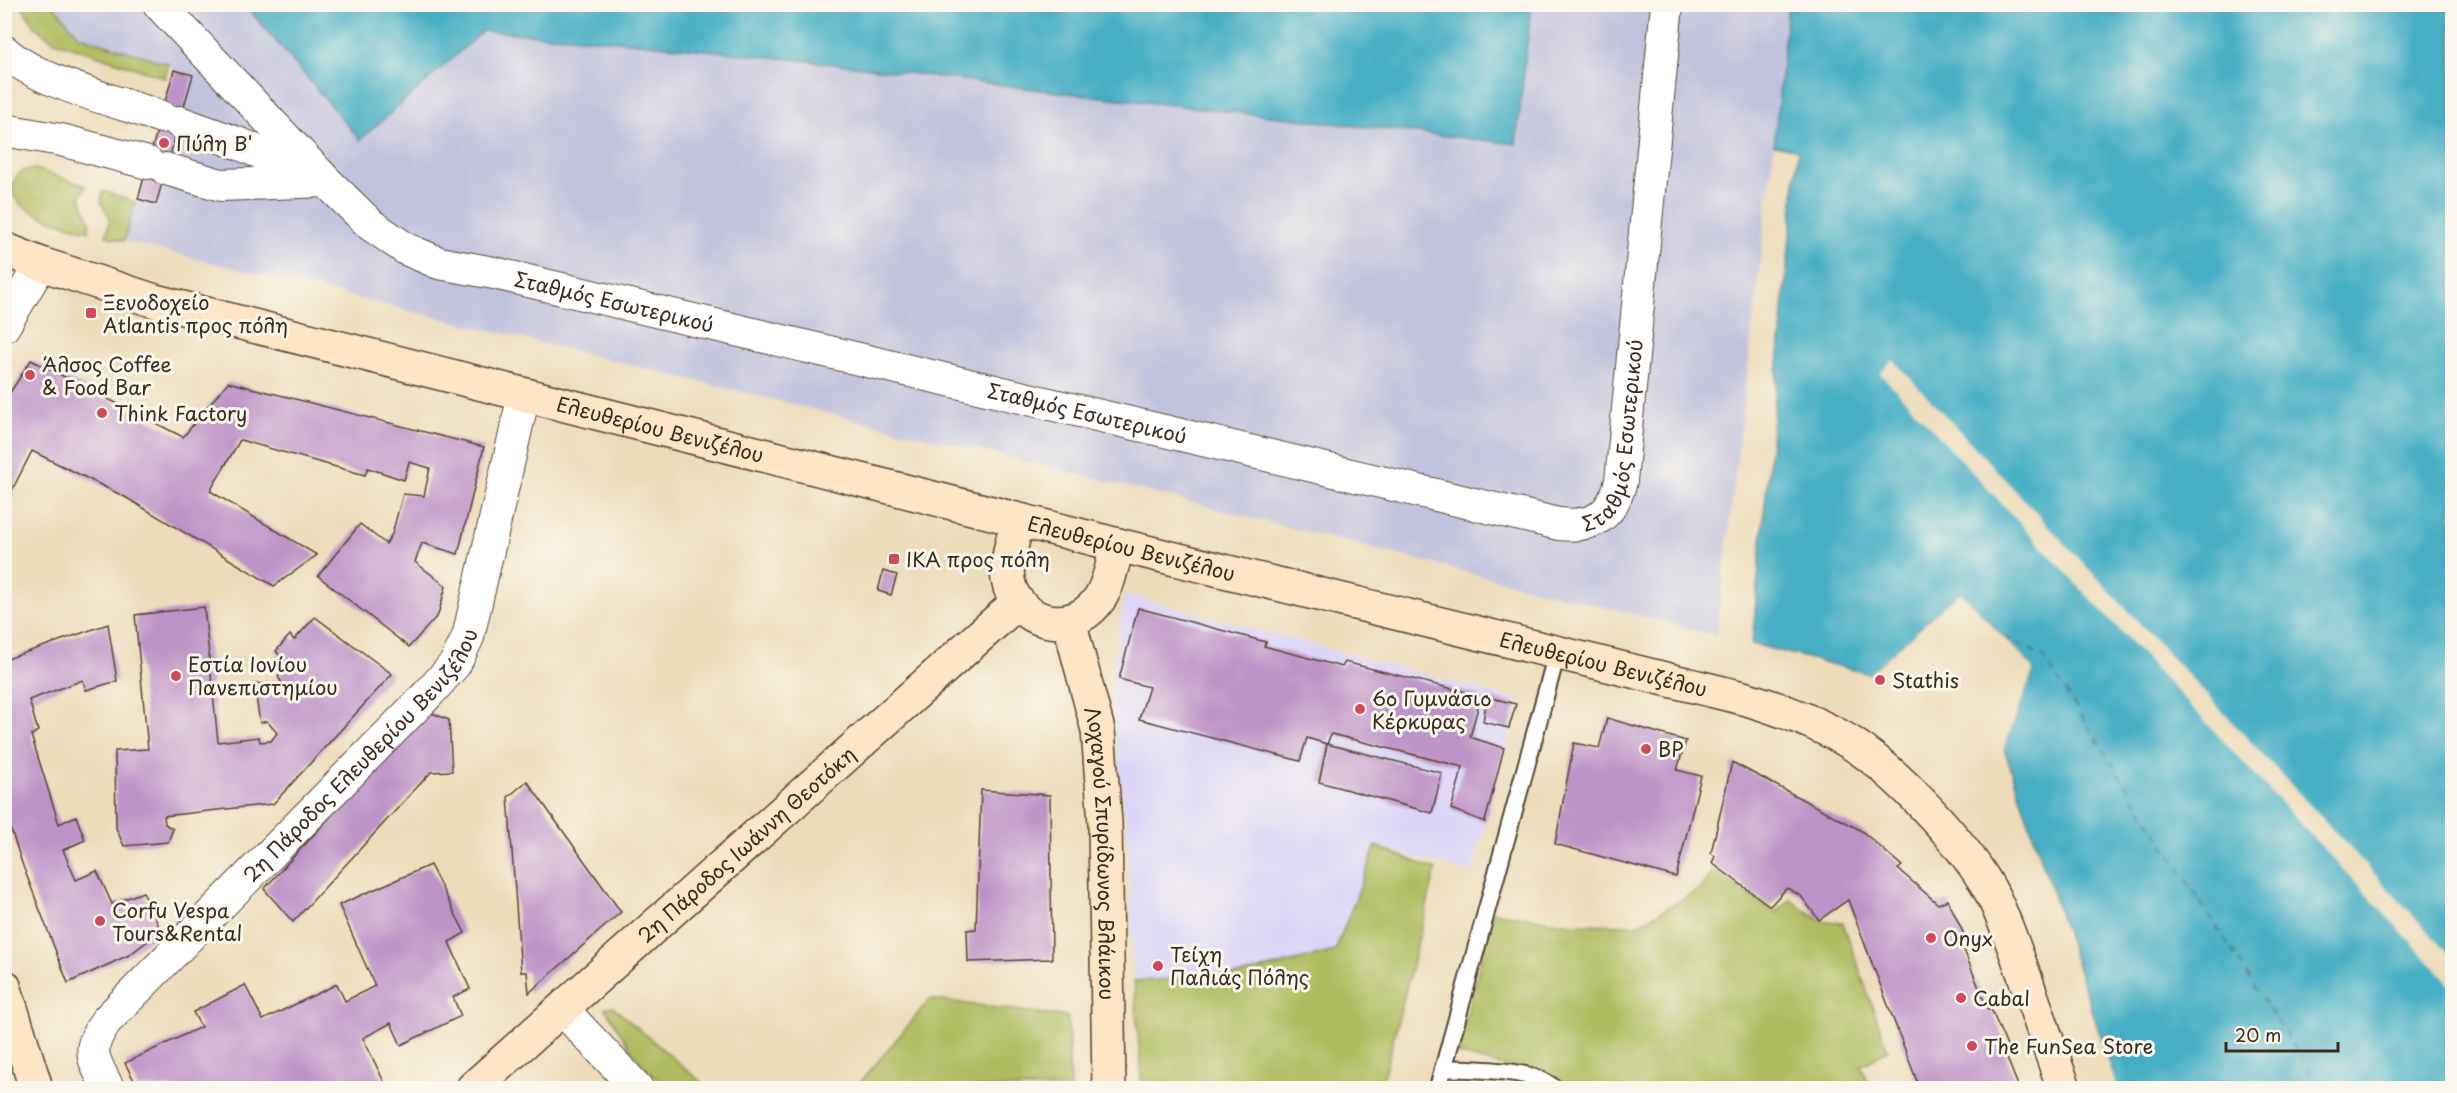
<svg xmlns="http://www.w3.org/2000/svg" width="2457" height="1093" font-family="'Playpen Sans',sans-serif">
<style>
.built{fill:#dbd6f7}
.industrial{fill:#c1c2dd}
.green{fill:#aebc5f;stroke:#74733e;stroke-width:1.5}
.water{fill:#46afc5;stroke:#406c72;stroke-width:1.5}
.pier{fill:#eddcba}
.lines{fill:none;stroke-linecap:round;stroke-linejoin:round}
.ferry{stroke:#3f5958;stroke-width:1.5;stroke-dasharray:8 6;stroke-linecap:butt}
.building{fill:#be93c7}
.lane-casing{stroke:#564535;stroke-width:20}
.street-casing{stroke:#564535;stroke-width:34}
.secondary-casing{stroke:#564535;stroke-width:36}
.lane{stroke:#fff;stroke-width:16}
.street{stroke:#fff;stroke-width:32}
.secondary{stroke:#fde5c5;stroke-width:33}
.poi-dot{fill:#d1495b;stroke:#fbf7ec;stroke-width:2}
.labels{text-anchor:middle;dominant-baseline:central;stroke-width:6;stroke-linejoin:round;paint-order:stroke}
.poi-label{font-size:20px;fill:#3b2a1e;stroke:#fbf7ec;text-anchor:start}
.street-label{font-size:20px;fill:#3b2a1e;stroke:#fbf7ec}
</style>
<rect width="100%" height="100%" fill="#fbf7ec"/>
<filter id="ink" filterUnits="userSpaceOnUse"><feTurbulence type="fractalNoise" baseFrequency=".0167" numOctaves="2"/><feDisplacementMap in="SourceGraphic" scale="12" xChannelSelector="R" yChannelSelector="G"/><feConvolveMatrix kernelMatrix="1 2 1 2 8 2 1 2 1" color-interpolation-filters="sRGB"/></filter>
<filter id="wash" filterUnits="userSpaceOnUse"><feTurbulence type="fractalNoise" baseFrequency=".008" numOctaves="4" result="noise"/><feDisplacementMap in="SourceGraphic" scale="24" xChannelSelector="R" yChannelSelector="G"/><feGaussianBlur stdDeviation="1.35" result="paint"/><feColorMatrix in="noise" values="0 0 0 0 0 0 0 0 0 0 0 0 0 0 0 0 0 1.4 0 .05"/><feComposite in="paint" operator="in"/></filter>
<g filter="url(#wash)">
<rect width="100%" height="100%" fill="#eddcba"/>
<polygon class="built" points="1124,594 1519,700 1472,873 1376,846 1335,951 1240,975 1134,981 1128,847 1111,691"/>
<polygon class="industrial" points="53,5 244,5 360,140 483,31 620,41 846,65 1041,90 1516,143 1531,5 1788,5 1774,145 1716,635 1074,473 124,241 135,202 137,202 174,70 169,64 79,36"/>
<g class="green">
<polygon points="21,5 53,5 79,36 169,64 165,78 54,41 35,27"/>
<path d="M29,169H35L86,186L80,197L90,221L89,231C71,226 5,211 13,185C15,176 21,171 29,169Z"/>
<polygon points="103,191 135,202 124,241 106,236 110,218 101,202"/>
<polygon points="1376,846 1436,870 1381,1088 1142,1088 1134,981 1240,975 1335,951"/>
<polygon points="1713,870 1776,913 1790,899 1819,920 1843,923 1888,1051 1861,1066 1870,1088 1588,1088 1457,1054 1493,912 1571,924 1638,925 1700,889"/>
<polygon points="930,999 1068,1017 1070,1088 856,1088"/>
<path d="M612,1006L708,1088C697,1089 680,1092 671,1087C643,1075 621,1033 605,1008Z"/>
</g>
<g class="water">
<polygon points="245,5 1531,5 1516,144 1041,90 846,65 620,41 483,31 360,140"/>
<polygon points="1788,5 2452,5 2452,1088 2118,1088 2004,748 2034,669 1960,592 1869,674 1752,644 1798,150 1774,145"/>
</g>
<g class="pier">
<polygon points="1893,360 2452,957 2452,986 1880,373"/>
<polygon points="1960,592 2034,669 2002,753 2001,747 2031,670 1960,596 1871,676 1869,674"/>
</g>
<g class="lines">
<polyline class="ferry" points="2004,637 2043,656 2320,1088"/>
</g>
<g id="blocks">
<g class="building">
<polygon points="174,70 193,75 156,204 138,199"/>
<polygon points="31,360 183,437 228,382 484,447 458,554 422,543 415,562 446,586 438,615 409,647 318,576 360,524 386,544 392,534 403,494 424,496 430,468 409,462 404,480 368,468 365,475 240,440 210,491 317,555 274,586 125,497 32,451 4,506 4,402"/>
<polygon points="883,571 897,575 891,595 878,591"/>
<polygon points="204,607 218,742 259,737 260,742 271,741 277,733 267,721 260,723 254,684 282,683 278,677 288,666 276,651 290,635 294,640 315,617 392,674 273,804 164,816 165,824 173,829 168,842 124,846 116,828 115,751 148,749 135,615"/>
<polygon points="1138,608 1266,642 1264,646 1342,667 1345,662 1481,696 1470,737 1504,748 1485,822 1451,809 1463,767 1331,734 1327,744 1307,738 1300,761 1139,719 1149,687 1119,679"/>
<polygon points="108,624 117,681 86,690 83,680 29,700 38,731 31,735 59,824 76,816 85,840 63,850 76,880 97,871 112,904 143,892 161,931 129,955 68,983 23,866 4,809 4,660"/>
<polygon points="1487,697 1516,704 1509,728 1483,722"/>
<polygon points="427,711 449,720 452,771 431,772 293,922 264,889"/>
<polygon points="1607,718 1686,741 1677,770 1701,776 1676,877 1555,844 1574,743 1599,748"/>
<polygon points="1327,744 1442,773 1432,813 1319,782"/>
<polygon points="1732,762 1862,831 1902,866 1898,869 1938,904 1948,900 1966,939 1961,942 1973,973 1988,1010 1991,1009 2007,1046 2003,1048 2019,1088 1907,1088 1918,1084 1848,900 1819,920 1801,896 1787,888 1770,906 1712,863 1715,856 1711,853"/>
<polygon points="527,781 621,912 529,993 527,972 521,972 508,797"/>
<polygon points="981,790 1050,795 1052,959 968,962 967,930 976,929"/>
<polygon points="430,865 465,933 449,942 470,989 453,997 461,1016 401,1045 391,1023 363,1038 387,1088 138,1088 125,1063 201,1027 193,1012 245,985 263,1020 337,984 345,1001 375,986 339,905"/>
</g>
</g>
</g>
<g filter="url(#ink)">
<use href="#blocks" fill-opacity="0" stroke="#564535" stroke-width="1.5"/>
<g class="lines">
<g class="lane-casing">
<g id="lane">
<path d="M1443,1068C1474,1070 1531,1068 1554,1088"/>
<polyline points="1438,1088 1557,653"/>
</g>
</g>
<g class="street-casing">
<g id="street">
<path id="s1" d="M159,4L326,181L371,225L406,249L439,263L494,273L1559,524C1594,528 1612,516 1621,481L1667,4"/>
<path d="M4,51C37,82 116,101 161,117"/>
<polyline points="179,122 240,144 311,175"/>
<polyline points="4,130 61,140 148,163"/>
<polyline points="166,169 221,185 326,181"/>
<polyline points="4,326 41,264"/>
<polyline points="563,1010 637,1088"/>
<path id="s2" d="M108,1088C93,1058 85,1051 106,1021L430,692L455,664L468,637L524,395"/>
</g>
</g>
<g class="secondary-casing">
<g id="secondary">
<path id="s3" d="M4,249L41,264L155,301L1118,545L1747,699C1783,710 1819,723 1851,743C1897,772 1965,844 1991,892C2004,917 2013,945 2023,972C2037,1011 2050,1050 2064,1088"/>
<path d="M1018,520C1014,536 1005,564 1008,580C1016,623 1070,637 1097,602C1109,588 1112,563 1118,545"/>
<path id="s4" d="M1069,621L1098,730L1105,823L1109,1088"/>
<polyline points="4,986 36,1088"/>
<path id="s5" d="M473,1088L1018,602"/>
</g>
</g>
<use href="#lane" class="lane"/>
<use href="#street" class="street"/>
<use href="#secondary" class="secondary"/>
</g>
</g>
<g class="poi-dot">
<circle cx="164" cy="143" r="6"/>
<rect x="85" y="307" width="12" height="12" rx="3"/>
<circle cx="30" cy="375" r="6"/>
<circle cx="102" cy="413" r="6"/>
<rect x="888" y="553" width="12" height="12" rx="3"/>
<circle cx="176" cy="676" r="6"/>
<circle cx="1880" cy="680" r="6"/>
<circle cx="1360" cy="709" r="6"/>
<circle cx="1646" cy="749" r="6"/>
<circle cx="100" cy="921" r="6"/>
<circle cx="1931" cy="938" r="6"/>
<circle cx="1158" cy="966" r="6"/>
<circle cx="1961" cy="998" r="6"/>
<circle cx="1972" cy="1046" r="6"/>
</g>
<g class="labels">
<g class="poi-label">
<text x="176" y="143">Πύλη Β'</text>
<text x="103" y="302">Ξενοδοχείο<tspan x="103" dy="23">Atlantis προς πόλη</tspan></text>
<text x="42" y="364">Άλσος Coffee<tspan x="42" dy="23">&amp; Food Bar</tspan></text>
<text x="114" y="413">Think Factory</text>
<text x="906" y="559">ΙΚΑ προς πόλη</text>
<text x="188" y="664">Εστία Ιονίου<tspan x="188" dy="23">Πανεπιστημίου</tspan></text>
<text x="1892" y="680">Stathis</text>
<text x="1372" y="698">6ο Γυμνάσιο<tspan x="1372" dy="23">Κέρκυρας</tspan></text>
<text x="1658" y="749">BP</text>
<text x="112" y="910">Corfu Vespa<tspan x="112" dy="23">Tours&amp;Rental</tspan></text>
<text x="1943" y="938">Onyx</text>
<text x="1170" y="954">Τείχη<tspan x="1170" dy="23">Παλιάς Πόλης</tspan></text>
<text x="1973" y="998">Cabal</text>
<text x="1984" y="1046">The FunSea Store</text>
</g>
<g class="street-label">
<text stroke="none"><textPath href="#s1" startOffset="564">Σταθμός Εσωτερικού</textPath></text>
<text stroke="none"><textPath href="#s1" startOffset="1050">Σταθμός Εσωτερικού</textPath></text>
<text stroke="none"><textPath href="#s1" startOffset="1660">Σταθμός Εσωτερικού</textPath></text>
<text stroke="none"><textPath href="#s3" startOffset="681">Ελευθερίου Βενιζέλου</textPath></text>
<text stroke="none"><textPath href="#s3" startOffset="1167">Ελευθερίου Βενιζέλου</textPath></text>
<text stroke="none"><textPath href="#s3" startOffset="1653">Ελευθερίου Βενιζέλου</textPath></text>
<text stroke="none"><textPath href="#s2" startOffset="442">2η Πάροδος Ελευθερίου Βενιζέλου</textPath></text>
<text stroke="none"><textPath href="#s5" startOffset="366">2η Πάροδος Ιωάννη Θεοτόκη</textPath></text>
<text stroke="none"><textPath href="#s4" startOffset="236">Λοχαγού Σπυρίδωνος Βλάικου</textPath></text>
</g>
</g>
<rect width="2457" height="1093" fill="none" stroke="#fbf7ec" stroke-width="24"/>
<path d="M2226 1042v9h112v-9" fill="none" stroke="#3b2a1e" stroke-width="3"/>
<text x="2235" y="1042" font-size="18" fill="#3b2a1e" stroke="#fbf7ec" stroke-width="4.5" paint-order="stroke">20 m</text>
</svg>
